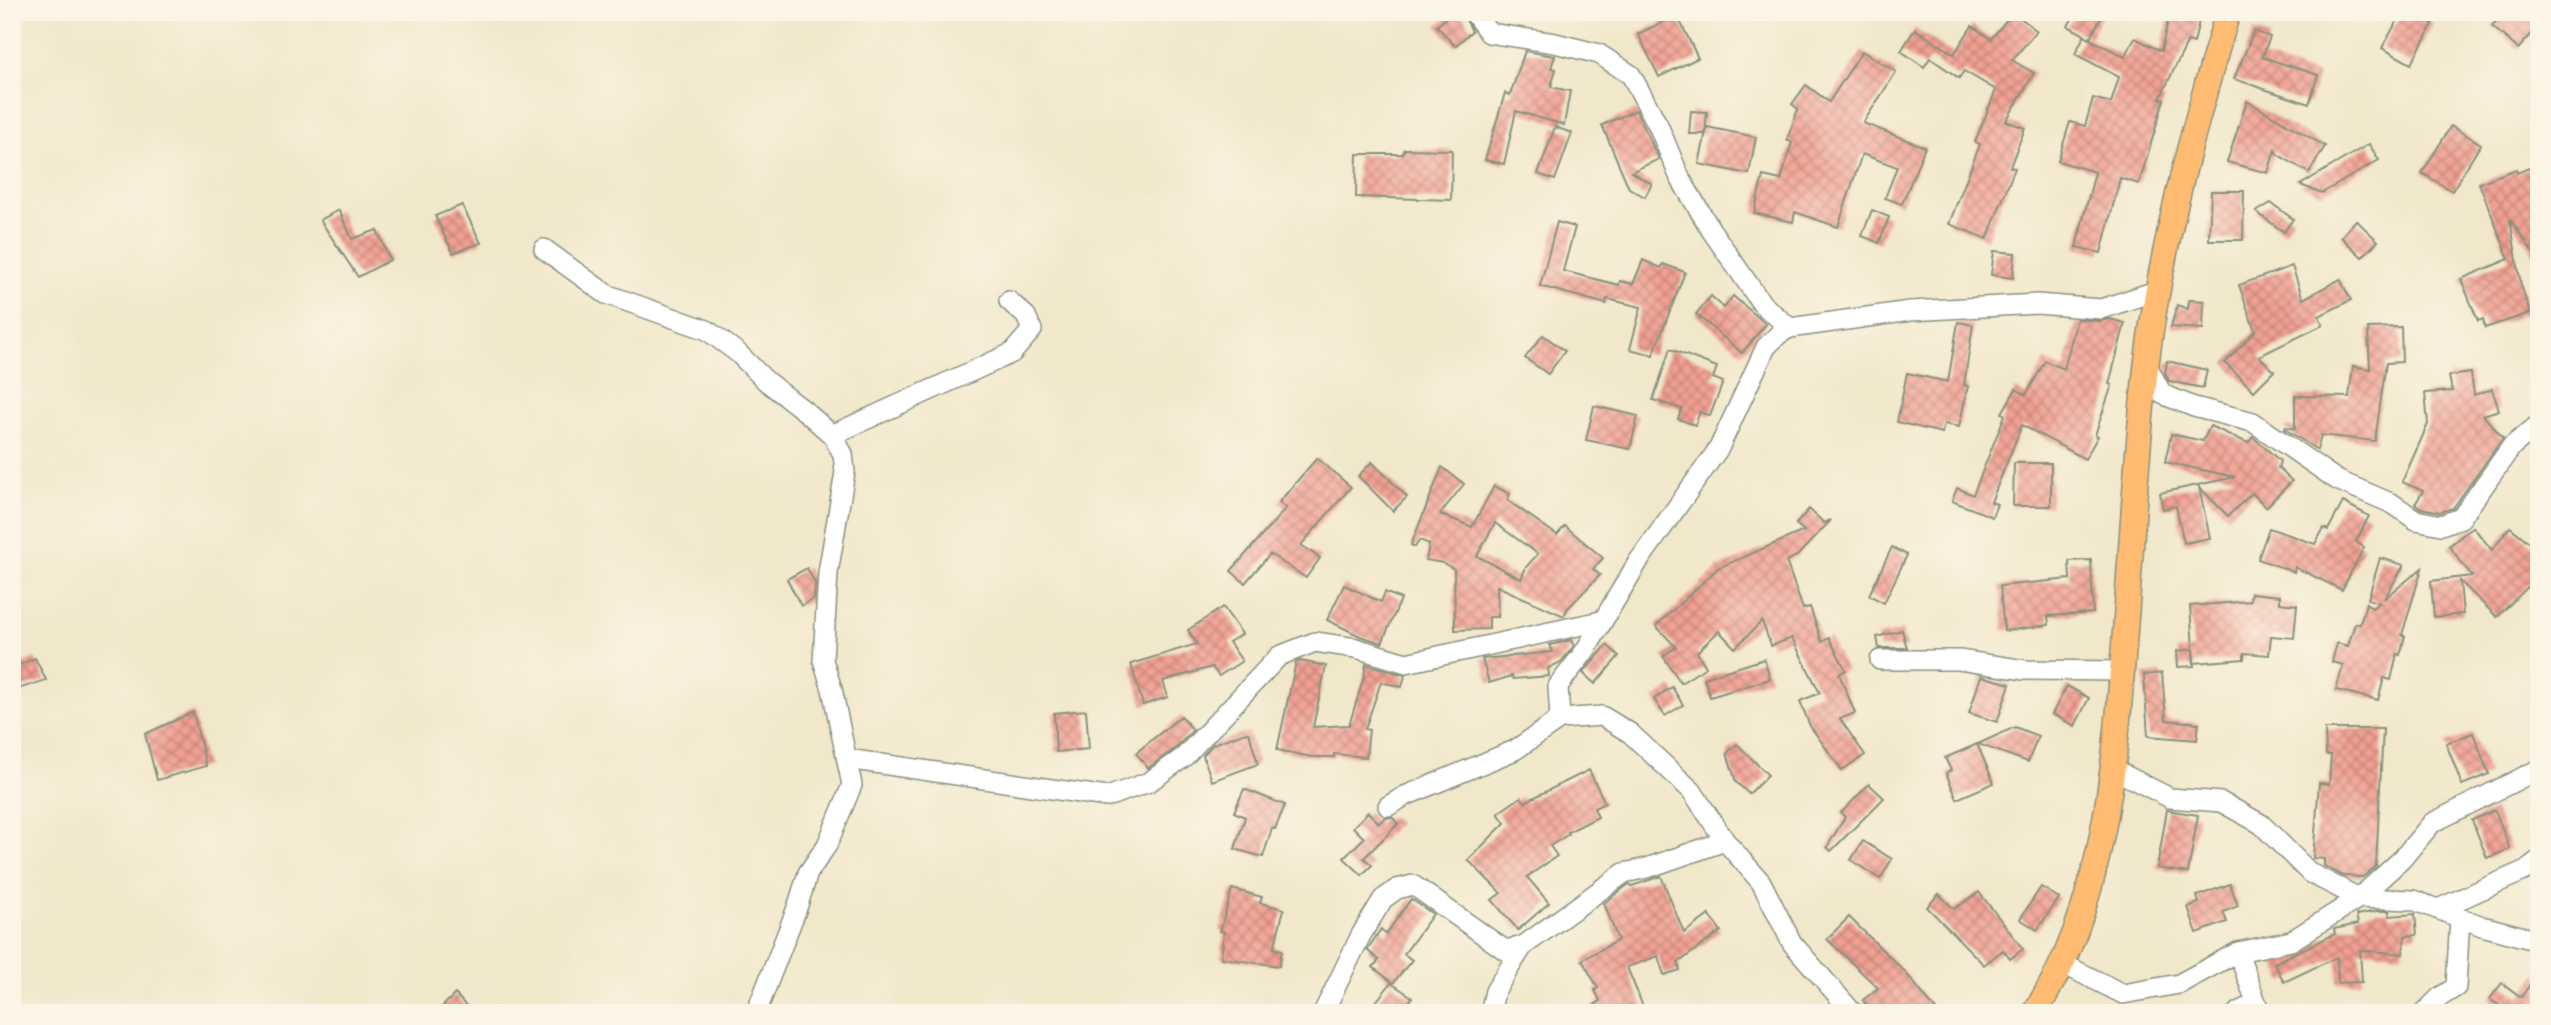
<svg xmlns="http://www.w3.org/2000/svg" width="2551" height="1025" font-family="'Architects Daughter',sans-serif">
<style>
.building{fill:url(#building-cross-hatch);fill-rule:evenodd}
.lines{fill:none;stroke-linecap:round;stroke-linejoin:round}
.minor-casing{stroke:#88927f;stroke-width:22}
.major-casing{stroke:#88927f;stroke-width:27}
.minor{stroke:#fff;stroke-width:19}
.major{stroke:#ffbb71;stroke-width:24}
</style>
<defs>
<pattern id="building-cross-hatch" width="8" height="8" patternUnits="userSpaceOnUse" patternTransform="scale(1.75)"><rect width="8" height="8" fill="#f2a093"/><path d="M0 0l8 8M0 8l8-8" fill="none" stroke="#c38479"/></pattern>
</defs>
<rect width="100%" height="100%" fill="#fcf5e5"/>
<filter id="ink" filterUnits="userSpaceOnUse"><feTurbulence type="fractalNoise" baseFrequency=".0143" numOctaves="2"/><feDisplacementMap in="SourceGraphic" scale="14" xChannelSelector="R" yChannelSelector="G"/><feConvolveMatrix kernelMatrix="1 2 1 2 8 2 1 2 1" color-interpolation-filters="sRGB"/></filter>
<filter id="wash" filterUnits="userSpaceOnUse"><feTurbulence type="fractalNoise" baseFrequency=".00686" numOctaves="4" result="noise"/><feDisplacementMap in="SourceGraphic" scale="28" xChannelSelector="R" yChannelSelector="G"/><feGaussianBlur stdDeviation="1.57" result="paint"/><feColorMatrix in="noise" values="0 0 0 0 0 0 0 0 0 0 0 0 0 0 0 0 0 1.4 0 .05"/><feComposite in="paint" operator="in"/></filter>
<g filter="url(#wash)">
<rect width="100%" height="100%" fill="#f1e7ca"/>
<g id="blocks">
<g class="building">
<polygon points="1452,12 1462,12 1472,31 1455,46 1437,26"/>
<polygon points="2013,12 2037,31 2012,60 2034,73 2006,121 2025,128 2010,167 2015,168 1987,239 1949,224 1980,144 1975,142 1996,90 1964,71 1959,78 1930,58 1924,67 1901,51 1915,29 1954,54 1972,26 1991,39"/>
<polygon points="2076,12 2091,12 2101,18 2090,38 2068,26"/>
<polygon points="2170,12 2201,12 2194,43 2188,41 2160,98 2164,99 2139,184 2120,178 2101,253 2076,247 2095,172 2058,161 2070,122 2085,126 2093,98 2111,103 2119,77 2075,54 2084,36 2125,57 2135,38 2161,51"/>
<polygon points="2402,12 2412,12 2433,24 2411,64 2382,48"/>
<polygon points="2504,12 2539,12 2539,26 2518,49 2492,26"/>
<polygon points="1677,15 1698,58 1659,77 1638,34"/>
<polygon points="2254,31 2270,37 2262,57 2318,75 2309,104 2234,79"/>
<polygon points="1525,51 1555,56 1551,68 1556,69 1551,87 1570,91 1564,125 1516,111 1504,164 1485,160 1505,93 1510,95"/>
<polygon points="1862,51 1896,72 1863,123 1925,147 1902,204 1885,198 1897,167 1862,154 1838,227 1795,212 1793,222 1754,213 1763,176 1781,180 1792,142 1787,140 1798,109 1792,104 1806,85 1829,102"/>
<polygon points="2247,101 2325,146 2309,173 2277,154 2275,150 2268,173 2227,162"/>
<polygon points="1636,110 1659,159 1631,172 1652,184 1645,197 1629,188 1602,125"/>
<polygon points="1691,111 1707,112 1705,134 1689,134"/>
<polygon points="2451,126 2481,144 2452,191 2422,173"/>
<polygon points="1555,127 1572,133 1555,180 1538,174"/>
<polygon points="1707,127 1756,137 1749,174 1699,164"/>
<polygon points="2369,144 2379,160 2322,193 2300,185"/>
<polygon points="1404,149 1452,150 1451,200 1356,197 1357,154 1403,154"/>
<polygon points="2539,164 2539,261 2510,219 2521,285 2530,313 2485,328 2483,319 2478,321 2461,279 2509,259 2479,183 2516,169 2517,173"/>
<polygon points="2211,191 2244,191 2243,240 2209,240"/>
<polygon points="2271,203 2293,219 2284,232 2256,212"/>
<polygon points="462,205 481,243 453,253 435,216"/>
<polygon points="339,210 352,239 377,230 390,260 358,277 320,220"/>
<polygon points="1872,210 1889,217 1879,243 1862,236"/>
<polygon points="2356,220 2378,241 2362,257 2341,237"/>
<polygon points="1557,222 1575,227 1563,271 1619,285 1620,281 1633,284 1643,260 1661,268 1663,264 1685,272 1653,355 1630,349 1641,307 1607,299 1606,304 1540,286"/>
<polygon points="1994,251 2015,253 2013,278 1991,275"/>
<polygon points="2292,266 2303,299 2340,279 2351,300 2319,316 2323,325 2259,356 2274,371 2254,391 2225,363 2255,331 2239,285"/>
<polygon points="1711,296 1724,308 1733,296 1766,324 1742,353 1696,314"/>
<polygon points="2189,300 2204,301 2203,329 2171,327 2177,305 2188,309"/>
<polygon points="2077,319 2100,321 2110,319 2125,323 2109,384 2112,385 2095,435 2098,436 2085,459 2022,425 1991,502 1997,504 1992,517 1952,501 1957,488 1973,495 2005,415 2002,413 2016,389 2026,395 2045,361 2064,369"/>
<polygon points="1958,322 1973,325 1964,385 1968,386 1959,427 1944,424 1942,433 1897,422 1907,373 1948,382"/>
<polygon points="2401,327 2402,362 2386,363 2375,441 2321,435 2317,450 2285,429 2286,427 2295,429 2295,396 2349,397 2353,366 2370,369 2368,328"/>
<polygon points="1543,335 1565,351 1548,374 1525,358"/>
<polygon points="1670,349 1717,367 1713,378 1723,382 1710,416 1700,412 1695,425 1678,419 1682,409 1653,400"/>
<polygon points="2167,361 2207,370 2203,388 2169,381 2165,373"/>
<polygon points="2471,373 2474,395 2492,389 2499,410 2483,415 2503,438 2453,508 2440,512 2421,508 2415,504 2423,491 2402,482 2428,424 2425,393 2452,391 2449,376"/>
<polygon points="1594,406 1638,416 1630,449 1586,440"/>
<polygon points="2210,426 2248,443 2253,437 2280,461 2278,468 2292,481 2266,507 2252,493 2228,516 2199,487 2210,538 2184,543 2176,506 2163,509 2160,493 2235,477 2165,462 2171,434 2203,441"/>
<polygon points="1317,458 1351,487 1301,545 1320,558 1306,578 1270,554 1245,583 1231,571 1286,508 1279,502"/>
<polygon points="1372,462 1407,497 1393,511 1358,476"/>
<polygon points="2014,463 2051,463 2051,506 2013,506"/>
<path d="M1442,467L1464,484L1440,514L1472,527L1494,486L1510,494L1507,500L1557,535L1565,526L1603,558L1593,569L1600,575L1567,609L1564,616L1497,586L1498,617H1489V629L1455,630L1454,569L1443,563L1426,560L1429,544L1420,540L1415,547L1411,545ZM1495,523L1538,554L1526,567L1521,579L1477,556Z"/>
<polygon points="2343,502 2369,516 2356,542 2364,547 2342,590 2295,567 2294,572 2258,559 2269,528 2315,544 2324,528 2328,530"/>
<polygon points="1809,509 1824,523 1831,520 1797,556 1786,561 1803,609 1810,607 1822,642 1829,638 1846,670 1839,674 1855,713 1840,719 1865,755 1842,770 1810,726 1800,701 1820,693 1792,638 1771,646 1762,621 1735,648 1719,631 1697,652 1706,667 1681,683 1663,656 1676,647 1656,626 1718,568 1804,531 1796,524"/>
<polygon points="2473,527 2492,550 2510,527 2539,550 2539,576 2497,617 2460,581 2463,614 2434,617 2431,581 2472,576 2449,546"/>
<polygon points="1892,547 1907,555 1884,603 1869,595"/>
<polygon points="2380,558 2404,565 2384,599 2422,568 2402,635 2405,636 2400,655 2397,654 2391,680 2384,678 2378,700 2336,690 2343,665 2332,662 2337,643 2348,646 2355,623 2360,624 2366,603 2372,608 2379,603 2368,599"/>
<polygon points="2091,560 2093,613 2048,616 2049,625 2004,631 2000,586 2070,579 2069,561"/>
<polygon points="807,568 815,583 814,599 801,606 787,579"/>
<polygon points="1344,585 1381,602 1385,592 1401,599 1382,643 1360,636 1327,620"/>
<polygon points="2251,593 2280,596 2280,603 2297,605 2294,638 2271,636 2269,655 2244,653 2244,659 2194,663 2190,606 2250,601"/>
<polygon points="1223,607 1242,634 1229,642 1242,661 1219,676 1212,667 1163,681 1168,697 1143,705 1131,664 1197,644 1188,630"/>
<polygon points="1902,630 1907,648 1879,648 1877,637"/>
<polygon points="1571,640 1574,646 1561,662 1548,668 1549,676 1513,679 1512,676 1489,683 1482,659 1553,652 1550,645"/>
<polygon points="1607,645 1619,656 1595,684 1583,673"/>
<polygon points="2193,649 2194,666 2178,667 2177,651"/>
<polygon points="35,658 46,680 12,691 12,668"/>
<polygon points="1764,659 1770,679 1710,697 1704,678"/>
<polygon points="1300,661 1326,666 1313,727 1349,725 1364,677 1366,664 1405,675 1402,687 1381,682 1365,729 1369,730 1366,757 1334,754 1334,757 1312,757 1277,750 1296,662"/>
<polygon points="2162,673 2166,720 2199,723 2197,740 2148,736 2144,675"/>
<polygon points="1981,676 2010,684 1997,722 1969,713"/>
<polygon points="2067,686 2089,698 2075,726 2052,714"/>
<polygon points="1672,687 1683,705 1665,716 1654,699"/>
<polygon points="1086,710 1089,749 1056,752 1054,713"/>
<polygon points="193,712 206,766 157,780 145,734"/>
<polygon points="1181,716 1193,730 1176,748 1148,768 1136,753"/>
<polygon points="2015,727 2038,736 2028,762 1978,744"/>
<polygon points="2325,729 2383,729 2376,866 2363,877 2343,876 2324,866 2324,859 2313,858 2319,783 2329,784 2331,755 2326,755"/>
<polygon points="1243,733 1249,733 1258,764 1212,781 1203,755 1213,744"/>
<polygon points="2473,733 2489,774 2462,785 2446,743"/>
<polygon points="1737,744 1768,775 1749,794 1736,782 1727,753"/>
<polygon points="1977,744 1994,783 1957,799 1946,773 1951,770 1945,758"/>
<polygon points="1589,770 1605,803 1594,808 1598,817 1568,832 1569,834 1550,846 1557,856 1527,877 1549,903 1518,930 1492,900 1501,893 1468,860 1505,823 1498,813 1521,797 1525,802"/>
<polygon points="1869,784 1884,798 1831,851 1827,847 1845,817 1841,813"/>
<polygon points="1244,789 1285,805 1275,829 1272,828 1263,857 1235,849 1245,817 1234,812"/>
<polygon points="2167,810 2198,815 2188,873 2157,868"/>
<polygon points="2495,810 2510,849 2487,858 2472,820"/>
<polygon points="1368,812 1379,823 1385,818 1392,817 1398,824 1364,858 1372,865 1362,875 1344,858 1364,838 1353,827"/>
<polygon points="1863,841 1892,859 1880,879 1851,860"/>
<polygon points="1661,876 1684,933 1709,915 1721,931 1678,963 1680,970 1664,975 1658,956 1627,967 1644,1009 1634,1013 1585,1013 1600,1001 1595,990 1598,988 1582,960 1618,940 1604,903 1629,884 1632,886"/>
<polygon points="2230,884 2238,906 2223,912 2227,922 2197,933 2188,907 2199,903 2197,896"/>
<polygon points="2041,887 2059,898 2037,930 2020,919"/>
<polygon points="1232,889 1262,897 1260,903 1284,909 1274,948 1282,950 1279,966 1221,958 1224,932 1220,931"/>
<polygon points="1979,892 2023,949 2010,959 2003,950 1984,965 1927,907 1939,894 1954,909"/>
<polygon points="1411,899 1433,914 1404,954 1412,960 1393,983 1373,967 1379,960 1367,950 1381,929 1386,934"/>
<polygon points="2377,911 2389,911 2390,916 2415,914 2417,935 2405,936 2403,954 2360,950 2362,982 2338,983 2337,957 2284,982 2274,963 2335,934 2334,929 2358,924 2356,915"/>
<polygon points="1849,917 1905,972 1938,1013 1873,1013 1863,1000 1878,988 1827,939"/>
<polygon points="2539,972 2539,1001 2534,1007 2539,1013 2509,1013 2490,999 2502,983 2521,997"/>
<polygon points="1391,983 1412,997 1402,1013 1367,1013"/>
<polygon points="455,994 473,1013 436,1013"/>
</g>
</g>
</g>
<g filter="url(#ink)">
<use href="#blocks" fill-opacity="0" stroke="#88927f" stroke-width="2"/>
<g class="lines">
<g class="minor-casing">
<g id="minor">
<polyline points="1478,12 1477,17 1489,33 1555,43 1599,54 1631,75 1658,125 1680,178 1711,230 1762,304 1790,328"/>
<polyline points="544,249 606,294 707,330 738,353 766,381 806,412 832,435 843,454 845,472 828,573 823,660 832,689 852,785 827,845 808,873 797,908 756,1013"/>
<polyline points="2147,365 2162,394 2194,407 2253,422 2337,480 2393,504 2416,520 2441,525 2461,518 2512,446 2539,424"/>
<polyline points="832,435 1012,353 1032,330 1026,316 1009,301"/>
<polyline points="1880,660 1959,660 2025,670 2122,671"/>
<polyline points="1560,719 1558,686 1585,651 1638,562 1719,448 1766,347 1779,334 1790,328 1910,311 2037,304 2101,309 2159,290"/>
<polyline points="847,759 1107,797 1149,782 1184,757 1279,656 1315,642 1356,648 1406,663 1601,621"/>
<polyline points="2113,769 2170,798 2221,802 2261,824 2310,873 2359,898 2413,900 2482,926 2539,941"/>
<polyline points="1388,806 1405,796 1515,750 1560,719 1602,716 1630,733 1692,791 1725,841 1761,882 1792,943 1853,1013"/>
<polyline points="2438,909 2526,870 2539,860"/>
<polyline points="2238,952 2260,1013"/>
<polyline points="2061,963 2123,994 2179,984 2238,952 2291,941 2359,898 2402,859 2432,823 2539,769"/>
<polyline points="1323,1013 1361,935 1383,899 1397,889 1413,885 1505,950 1523,946 1624,873 1647,868 1725,841"/>
<polyline points="1490,1013 1495,991 1523,946"/>
<polyline points="2237,1013 2255,1003"/>
<polyline points="2424,1013 2440,997 2456,987 2460,917"/>
</g>
</g>
<g class="major-casing">
<path id="major" d="M2034,1013C2106,907 2116,756 2125,631C2132,543 2136,455 2146,368C2160,249 2194,126 2228,12"/>
</g>
<use href="#minor" class="minor"/>
<use href="#major" class="major"/>
</g>
</g>
<rect width="2551" height="1025" fill="none" stroke="#fcf5e5" stroke-width="42"/>
</svg>
